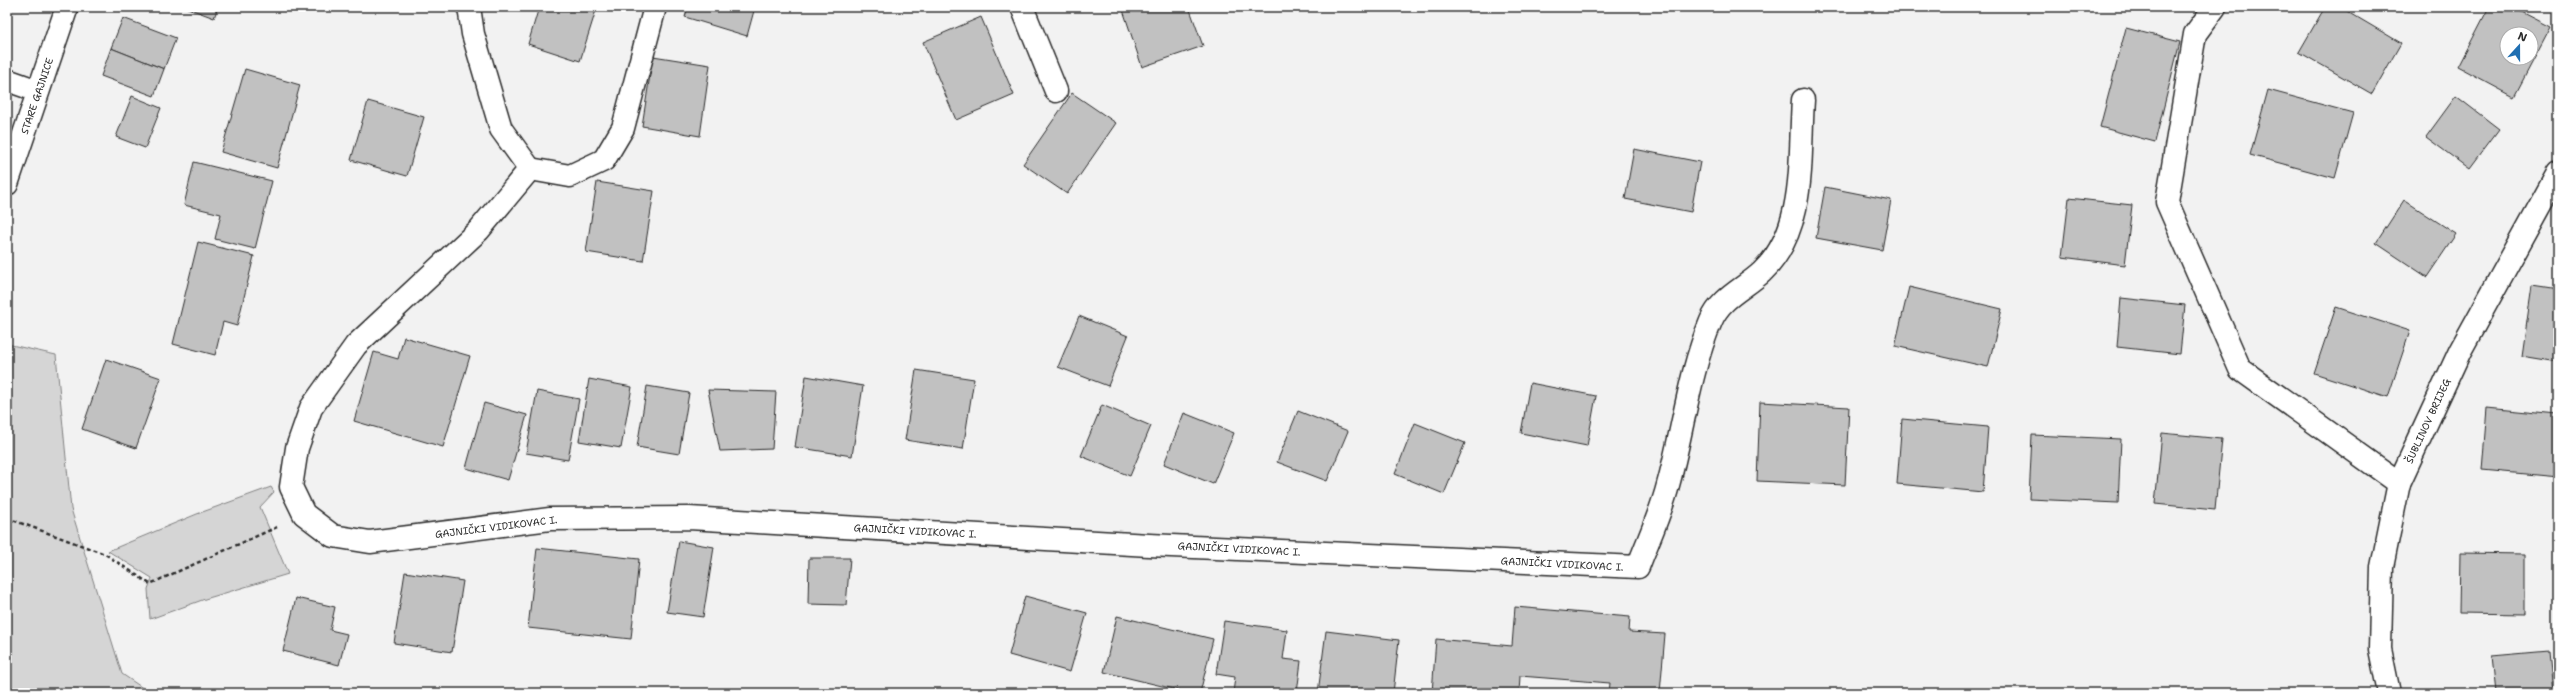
<svg xmlns="http://www.w3.org/2000/svg" width="2565" height="700" font-family="'Shantell Sans',sans-serif">
<style>
.green{fill:#d5d5d5;stroke:#808080}
.building{fill:#c1c1c1;stroke:#2b2b2b;fill-rule:evenodd}
.lines{fill:none;stroke-linecap:round;stroke-linejoin:round}
.minor-casing{stroke:#2b2b2b;stroke-width:25}
.path{stroke:#2b2b2b;stroke-width:2.5;stroke-dasharray:4 3;stroke-linecap:butt}
.minor{stroke:#fff;stroke-width:22}
.labels{text-anchor:middle;dominant-baseline:central;stroke-width:3;stroke-linejoin:round;paint-order:stroke}
.street-label{font-size:10px;fill:#2b2b2b;stroke:#fff}
</style>
<rect width="100%" height="100%" fill="#f2f2f2"/>
<filter id="ink" filterUnits="userSpaceOnUse"><feTurbulence type="fractalNoise" baseFrequency=".025" numOctaves="2"/><feDisplacementMap in="SourceGraphic" scale="8" xChannelSelector="R" yChannelSelector="G"/><feConvolveMatrix kernelMatrix="1 2 1 2 8 2 1 2 1" color-interpolation-filters="sRGB"/></filter>
<g filter="url(#ink)">
<g class="green">
<polygon points="7,344 56,355 71,509 122,674 150,693 7,693"/>
<polygon points="271,487 274,492 260,507 288,574 205,599 150,619 148,589 152,578 108,551 197,514"/>
</g>
<g class="building">
<polygon points="185,7 218,7 214,18"/>
<polygon points="539,7 597,7 580,61 528,44"/>
<polygon points="688,7 755,7 747,36 685,17"/>
<polygon points="1122,7 1189,7 1203,46 1142,67"/>
<polygon points="2325,7 2340,7 2401,43 2372,94 2299,52"/>
<path d="M2489,7H2512L2551,27L2514,97L2458,67ZM2507,34H2531V58H2507Z"/>
<polygon points="981,17 1014,95 956,120 923,42"/>
<polygon points="123,18 176,38 164,69 111,48"/>
<polygon points="2126,28 2180,42 2155,142 2100,127"/>
<polygon points="111,48 164,69 154,96 101,76"/>
<polygon points="653,56 710,65 700,136 642,126"/>
<polygon points="245,69 300,85 277,168 221,152"/>
<polygon points="2268,90 2353,113 2335,178 2250,155"/>
<polygon points="1072,93 1116,123 1067,194 1023,164"/>
<polygon points="132,96 161,108 145,148 116,137"/>
<polygon points="2456,96 2499,129 2469,169 2426,137"/>
<polygon points="368,101 424,117 407,176 351,160"/>
<polygon points="1634,149 1700,162 1691,212 1625,199"/>
<polygon points="194,162 272,181 255,249 215,239 221,214 184,205"/>
<polygon points="597,182 654,191 643,261 586,252"/>
<polygon points="1825,187 1891,200 1882,250 1816,238"/>
<polygon points="2069,198 2132,205 2125,265 2062,257"/>
<polygon points="2404,200 2456,234 2427,277 2376,243"/>
<polygon points="198,242 254,256 237,326 223,322 215,355 173,344"/>
<polygon points="2532,286 2558,290 2558,362 2522,356"/>
<polygon points="1909,287 2002,309 1988,367 1895,346"/>
<polygon points="2121,298 2185,305 2180,354 2117,347"/>
<polygon points="2336,307 2410,331 2388,397 2314,373"/>
<polygon points="1079,316 1128,336 1108,386 1058,367"/>
<polygon points="404,337 470,356 443,447 354,421 374,352 398,359"/>
<polygon points="106,359 161,378 136,448 82,429"/>
<polygon points="916,370 974,379 963,449 905,440"/>
<polygon points="806,376 863,386 852,456 795,447"/>
<polygon points="589,379 632,387 621,448 579,441"/>
<polygon points="1530,383 1596,396 1587,446 1521,433"/>
<polygon points="647,386 689,393 679,454 637,447"/>
<polygon points="708,390 776,392 772,449 720,451"/>
<polygon points="537,391 579,399 568,460 526,453"/>
<polygon points="1760,402 1849,407 1845,485 1757,481"/>
<polygon points="484,403 527,415 508,480 466,468"/>
<polygon points="1102,405 1151,426 1130,476 1081,456"/>
<polygon points="2487,408 2558,415 2558,477 2482,470"/>
<polygon points="1298,411 1348,431 1327,481 1277,462"/>
<polygon points="1184,413 1234,433 1213,484 1164,464"/>
<polygon points="1902,419 1988,427 1983,492 1897,484"/>
<polygon points="1415,423 1465,443 1444,494 1395,474"/>
<polygon points="2162,433 2222,439 2215,510 2155,504"/>
<polygon points="2032,435 2121,439 2118,503 2029,499"/>
<polygon points="679,541 714,547 703,617 667,612"/>
<polygon points="537,548 639,559 631,639 528,628"/>
<polygon points="2460,553 2525,554 2525,614 2459,613"/>
<polygon points="809,558 850,558 846,605 808,604"/>
<polygon points="405,572 463,581 452,652 394,643"/>
<polygon points="1025,596 1087,613 1070,672 1009,655"/>
<polygon points="296,598 335,607 330,630 347,634 339,665 283,651"/>
<polygon points="1515,607 1630,617 1629,632 1665,634 1660,693 1609,693 1610,683 1520,676 1519,693 1432,693 1436,639 1512,646"/>
<polygon points="1117,616 1213,639 1200,693 1191,693 1104,672"/>
<polygon points="1224,621 1287,630 1283,659 1301,661 1297,693 1233,693 1235,677 1216,674"/>
<polygon points="1326,631 1399,640 1393,693 1318,693"/>
<polygon points="2549,651 2553,693 2496,693 2492,656"/>
</g>
<g class="lines">
<g class="minor-casing">
<g id="minor">
<polyline points="469,7 473,34 501,129 530,169"/>
<polyline points="1022,7 1056,91"/>
<polyline points="2215,7 2195,34 2167,202 2240,369 2399,483"/>
<polyline points="7,80 38,91"/>
<path d="M530,169L479,230L356,345L311,408L297,448L291,487L304,514L333,536L370,542L550,519L689,518L1149,545L1638,567C1648,540 1661,513 1668,485C1683,431 1689,373 1711,321C1721,297 1744,289 1762,272C1807,229 1799,158 1803,100"/>
<polyline points="530,169 570,176 604,160 623,128 655,7"/>
<polyline points="7,184 67,7"/>
<polyline points="2389,693 2380,649 2382,567 2399,483 2460,351 2558,173"/>
</g>
</g>
<polyline class="path" points="7,518 105,554 150,584 277,527"/>
<use href="#minor" class="minor"/>
</g>
</g>
<g class="labels">
<g class="street-label">
<text transform="translate(37 96) rotate(-71)">STARE GAJNICE</text>
<text transform="translate(2428 421) rotate(-65)">ŠUBLINOV BRIJEG</text>
<text transform="translate(496 527) rotate(-7)">GAJNIČKI VIDIKOVAC I.</text>
<text transform="translate(915 531) rotate(3)">GAJNIČKI VIDIKOVAC I.</text>
<text transform="translate(1239 549) rotate(3)">GAJNIČKI VIDIKOVAC I.</text>
<text transform="translate(1562 564) rotate(3)">GAJNIČKI VIDIKOVAC I.</text>
</g>
</g>
<rect width="2565" height="700" fill="none" stroke="#fff" stroke-width="24"/>
<rect x="12" y="12" width="2541" height="676" fill="none" stroke="#2b2b2b" stroke-width="1.5" filter="url(#ink)"/>
<g transform="translate(2519 46) rotate(21)"><circle r="19" fill="#ffffff" stroke="#aaaaaa"/>
<path d="M0-3L7 15L0 10L-7 15Z" fill="#1f6fb2"/>
<text y="-6" font-size="11" font-weight="bold" text-anchor="middle" fill="#2b2b2b">N</text>
</g>
</svg>
